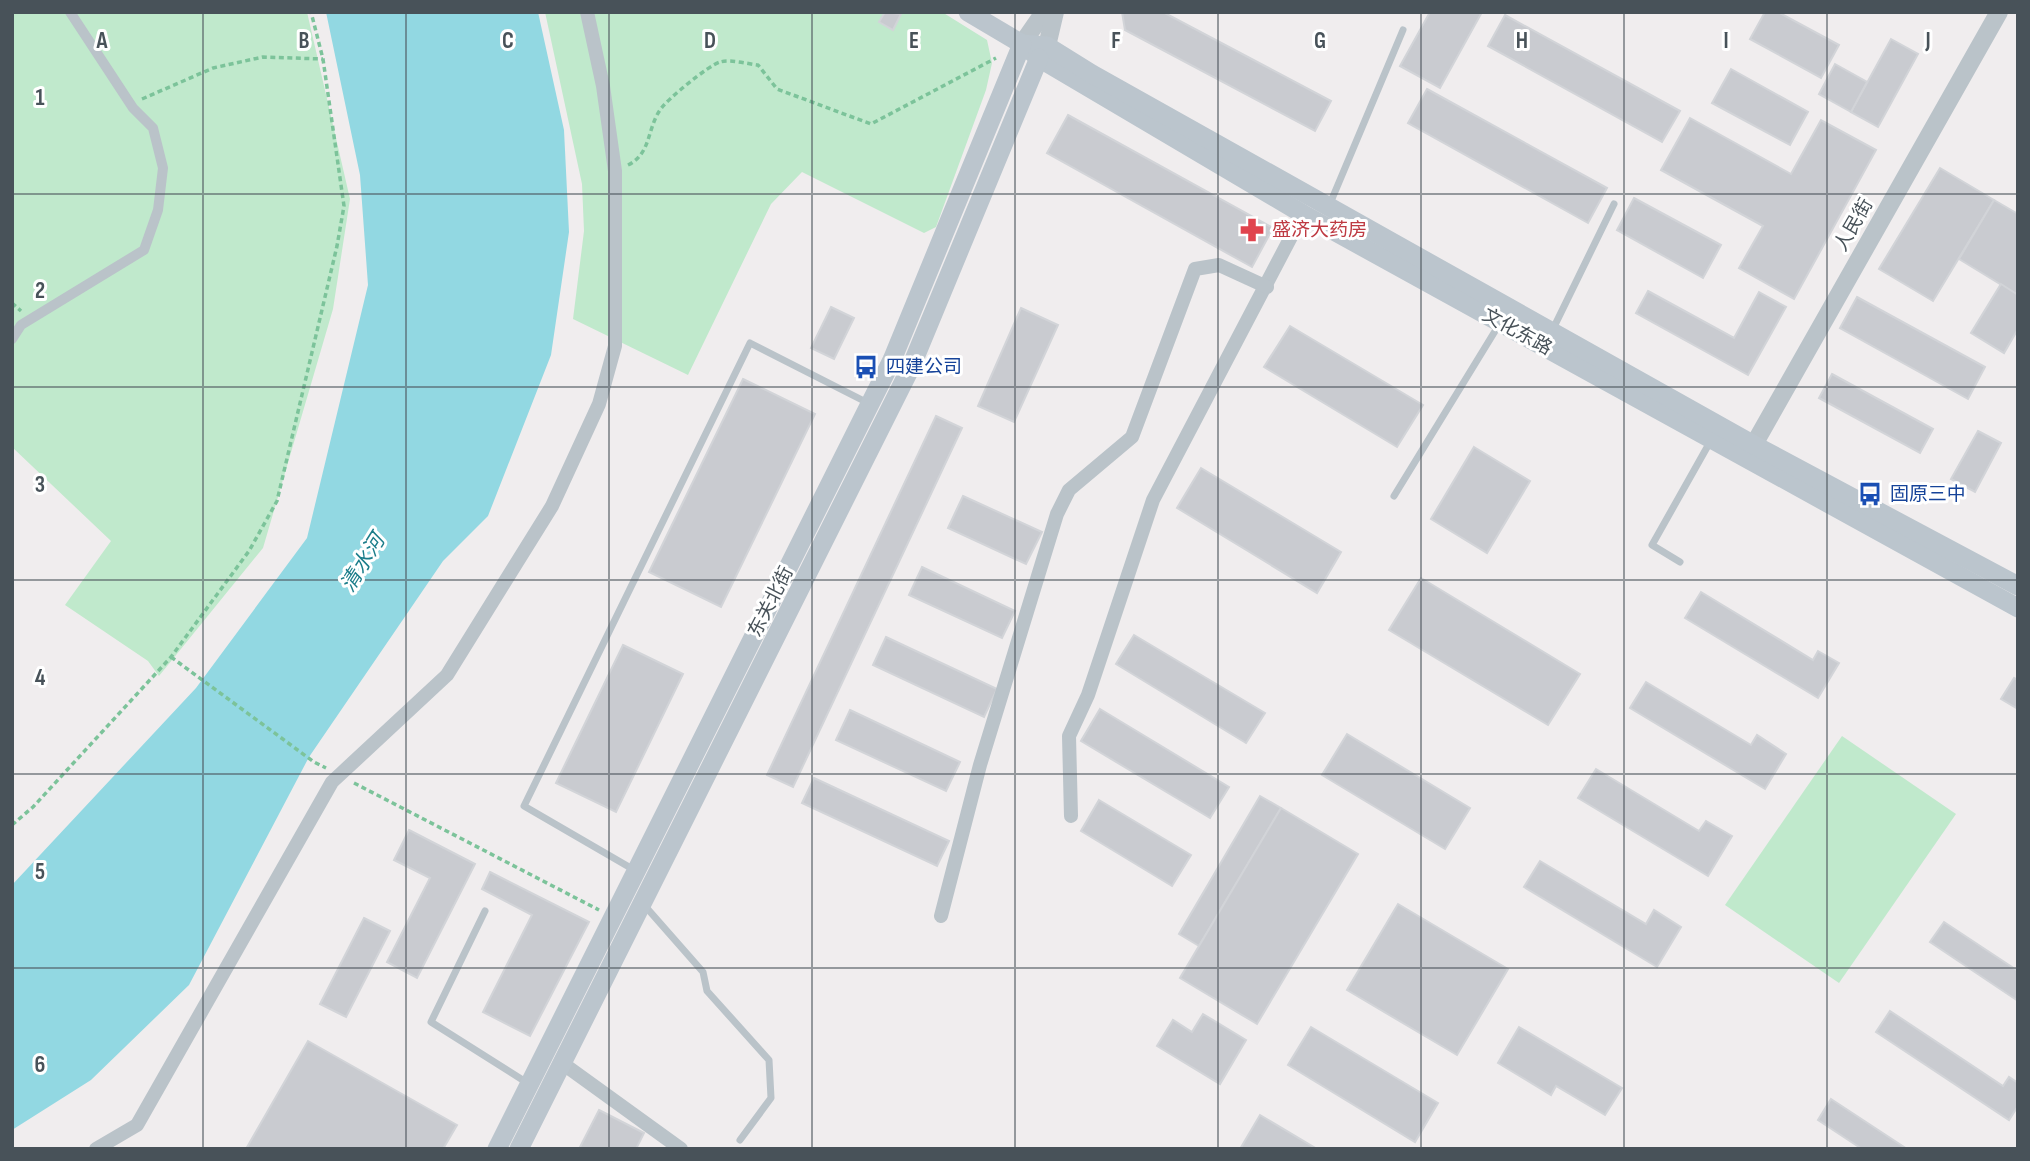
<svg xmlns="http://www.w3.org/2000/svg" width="2030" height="1161" font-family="'Sofia Sans Condensed','Noto Sans SC',sans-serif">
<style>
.green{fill:#c0e9cc}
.water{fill:#92d8e2}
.building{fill:#c9cbd0;stroke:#d2d4d8;stroke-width:2}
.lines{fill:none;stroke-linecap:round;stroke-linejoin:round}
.path{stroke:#7cc39a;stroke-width:3.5;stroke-dasharray:5 3.5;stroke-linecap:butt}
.service{stroke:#bac3c9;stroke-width:7}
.pedestrian{stroke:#bac3c9;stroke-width:10}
.minor{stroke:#bac3c9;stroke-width:14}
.tertiary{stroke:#bac3c9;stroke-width:18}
.secondary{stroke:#bbc5cd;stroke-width:19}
.grid{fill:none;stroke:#485259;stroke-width:2;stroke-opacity:0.55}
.labels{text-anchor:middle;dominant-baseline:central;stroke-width:6;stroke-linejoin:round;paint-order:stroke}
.street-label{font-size:19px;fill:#485259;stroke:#fff}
.health-label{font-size:19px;fill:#be3a42;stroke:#fff;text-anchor:start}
.transit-label{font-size:19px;fill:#164399;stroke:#fff;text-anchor:start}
.water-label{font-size:21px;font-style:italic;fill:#1b7d8a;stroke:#fff}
.grid-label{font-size:23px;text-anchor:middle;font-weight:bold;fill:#485259;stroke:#fff;stroke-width:6;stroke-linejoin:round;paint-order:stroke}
</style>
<rect width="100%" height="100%" fill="#f0edee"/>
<g class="green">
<polygon points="12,12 307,12 350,199 333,309 263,548 159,676 148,661 65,605 111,541 12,447"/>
<polygon points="545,12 942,12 987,40 992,63 986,90 936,227 924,233 802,172 771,204 688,375 573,319 584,231 582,184"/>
<polygon points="1842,736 1956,814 1839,983 1725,905"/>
</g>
<polygon class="water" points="326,12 538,12 564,130 569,232 551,355 488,516 443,561 309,757 189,985 91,1080 12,1130 12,885 196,688 307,538 368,285 360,175"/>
<g class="building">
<polygon points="885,12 901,14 893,30 879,22"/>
<polygon points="1122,12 1163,12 1331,101 1315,131 1125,30"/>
<polygon points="1430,12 1482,12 1440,88 1400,66"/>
<polygon points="1765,12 1778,12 1839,45 1821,78 1750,39"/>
<polygon points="1505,15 1680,111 1662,142 1488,46"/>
<polygon points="1891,39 1918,54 1878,127 1851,112"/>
<polygon points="1835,64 1867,82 1851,112 1819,94"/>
<polygon points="1731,69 1808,112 1790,145 1712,103"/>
<polygon points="1427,89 1607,188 1588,223 1408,123"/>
<polygon points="1068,115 1273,228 1252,267 1047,153"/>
<polygon points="1690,118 1791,174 1821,120 1876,150 1794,299 1739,268 1763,226 1661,170"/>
<polygon points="1940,168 1994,200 1933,301 1879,269"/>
<polygon points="1634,198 1721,245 1703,278 1617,230"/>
<polygon points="1994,200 2018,214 2018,295 1959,259"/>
<polygon points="2001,284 2018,295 2018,329 2004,353 1971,333"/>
<polygon points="1648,291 1734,338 1759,292 1786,307 1748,375 1636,313"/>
<polygon points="1857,297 1985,367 1968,399 1840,328"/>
<polygon points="831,307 854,318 834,359 811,348"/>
<polygon points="1021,308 1058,325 1014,422 978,406"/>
<polygon points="1290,326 1423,405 1397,447 1264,367"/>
<polygon points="1832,374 1933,429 1920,453 1819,398"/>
<polygon points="743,379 815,414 721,607 649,572"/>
<polygon points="936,416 962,428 793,787 767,775"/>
<polygon points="1978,431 2001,443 1975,492 1951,479"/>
<polygon points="1474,447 1530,481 1487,553 1431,519"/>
<polygon points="1201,468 1341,552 1317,593 1177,508"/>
<polygon points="963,496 1042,532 1026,564 948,528"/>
<polygon points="922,567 1015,611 1002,638 909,595"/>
<polygon points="1421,578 1580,674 1548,725 1389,630"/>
<polygon points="1701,592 1813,660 1818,651 1839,663 1818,698 1685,618"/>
<polygon points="1134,635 1265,713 1246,743 1116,664"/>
<polygon points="886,637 997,689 984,717 873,665"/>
<polygon points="623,645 683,674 616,812 556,783"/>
<polygon points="2014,678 2018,680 2018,709 2001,699"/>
<polygon points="1646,682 1751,745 1757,735 1786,754 1765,789 1630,708"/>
<polygon points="1100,709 1229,787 1210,818 1081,741"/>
<polygon points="850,710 960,762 946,791 836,740"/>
<polygon points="1347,734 1470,808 1445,849 1322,775"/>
<polygon points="1596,769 1699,831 1706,821 1732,836 1708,876 1578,798"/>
<polygon points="814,778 949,841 937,866 802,803"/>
<polygon points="1260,796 1281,808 1199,946 1179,934"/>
<polygon points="1099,800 1191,855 1172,886 1081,831"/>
<polygon points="1281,808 1358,854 1257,1024 1180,978"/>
<polygon points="409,830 475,864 417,978 387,962 430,878 394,860"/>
<polygon points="1540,861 1646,924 1654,910 1681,927 1657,967 1524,887"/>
<polygon points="490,872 589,922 530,1036 483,1012 532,915 482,889"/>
<polygon points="1398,904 1508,969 1457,1055 1347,990"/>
<polygon points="364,918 390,931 346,1017 320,1004"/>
<polygon points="1944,922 2018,971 2018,1001 1930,942"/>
<polygon points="1890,1011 2003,1086 2009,1077 2018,1083 2018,1106 2009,1120 1876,1032"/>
<polygon points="1203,1014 1246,1040 1220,1084 1157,1046 1173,1020 1192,1032"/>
<polygon points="1311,1027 1438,1103 1415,1142 1288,1065"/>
<polygon points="1519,1027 1622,1088 1605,1115 1556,1086 1551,1095 1498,1063"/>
<polygon points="308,1041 457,1125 443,1149 246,1149"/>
<polygon points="1831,1099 1907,1149 1862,1149 1818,1120"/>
<polygon points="599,1110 644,1133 636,1149 579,1149"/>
<polygon points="1260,1115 1317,1149 1240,1149"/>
</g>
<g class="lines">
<g class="path">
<polyline points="142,99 213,68 263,57 323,59"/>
<path d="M628,165C651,154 647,129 660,110C666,100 709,65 720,62C730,59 748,64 758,65L777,89L871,124L996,58"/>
<polyline points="12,303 21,311"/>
<polyline points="171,657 314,762 326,768"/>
<polyline points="354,783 599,910"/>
<polyline points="12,825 33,807 171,657 249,551 277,501 337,246 344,206 323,59 311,12"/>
</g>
<g class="service">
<polyline points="1329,206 1403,30"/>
<polyline points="1552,331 1614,204"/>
<polyline points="1394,496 1500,323"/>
<polyline points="1680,562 1652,545 1710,442"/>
<polyline points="636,871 524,806 750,343 870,404"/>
<polyline points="645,906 703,972 707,991 769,1060 771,1098 740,1140"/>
<polyline points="485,911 431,1022 529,1084"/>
</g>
<polyline class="pedestrian" points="12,339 21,325 144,250 158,210 163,168 153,128 133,108 70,12"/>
<g class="minor">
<polyline points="1071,816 1069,736 1088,695 1153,500 1303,214"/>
<polyline points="941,916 980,765 1057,514 1069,490 1132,437 1195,269 1219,265 1267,287"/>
<polyline points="562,1063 681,1149"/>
<polyline points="96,1149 137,1125 332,782 447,675 552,506 599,404 615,346 615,171 603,86 587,12"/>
</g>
<g class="tertiary">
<polyline points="1022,44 1044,12"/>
<polyline points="1039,58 1047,46 1055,12"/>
<polyline points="1748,455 1999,12"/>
</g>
<g class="secondary">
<polyline points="968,12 1022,44 1039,58 1303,214 2018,608"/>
<polyline points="1022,44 1047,46 1092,74 1754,445 2018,586"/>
<polyline points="497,1149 892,360 1022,44"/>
<polyline points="519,1149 911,367 1039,58"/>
</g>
</g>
<path class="grid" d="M203,12V1149M406,12V1149M609,12V1149M812,12V1149M1015,12V1149M1218,12V1149M1421,12V1149M1624,12V1149M1827,12V1149M12,194H2018M12,387H2018M12,580H2018M12,774H2018M12,968H2018"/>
<defs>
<g id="pharmacy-bare" transform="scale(1.89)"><path d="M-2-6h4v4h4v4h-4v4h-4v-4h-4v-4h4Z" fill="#e0444e" stroke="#fff" stroke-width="2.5" paint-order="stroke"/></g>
<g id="bus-bare" transform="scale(1.89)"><path d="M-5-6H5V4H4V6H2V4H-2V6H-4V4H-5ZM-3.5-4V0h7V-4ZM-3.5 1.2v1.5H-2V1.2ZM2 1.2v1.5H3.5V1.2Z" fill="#1a4fb4" stroke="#fff" stroke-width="2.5" paint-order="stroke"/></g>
</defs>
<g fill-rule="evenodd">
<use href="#pharmacy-bare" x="1252" y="230"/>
<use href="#bus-bare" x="866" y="367"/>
<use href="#bus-bare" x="1870" y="494"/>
</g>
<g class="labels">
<g class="street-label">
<text transform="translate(1854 225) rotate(-60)">人民街</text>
<text transform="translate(1517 332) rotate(29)">文化东路</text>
<text transform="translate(771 602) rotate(-63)">东关北街</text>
</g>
<g class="health-label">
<text x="1272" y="230">盛济大药房</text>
</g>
<g class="transit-label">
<text x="886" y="367">四建公司</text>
<text x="1890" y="494">固原三中</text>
</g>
<g class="water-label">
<text transform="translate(363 563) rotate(-58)">清水河</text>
</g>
</g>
<g class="grid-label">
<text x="102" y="48">A</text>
<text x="304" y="48">B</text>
<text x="508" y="48">C</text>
<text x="710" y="48">D</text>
<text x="914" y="48">E</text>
<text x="1116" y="48">F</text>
<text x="1320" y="48">G</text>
<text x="1522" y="48">H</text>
<text x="1726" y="48">I</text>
<text x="1928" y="48">J</text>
<text x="40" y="105">1</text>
<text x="40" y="298">2</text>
<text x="40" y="492">3</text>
<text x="40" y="685">4</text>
<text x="40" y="879">5</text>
<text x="40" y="1072">6</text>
</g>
<rect width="2030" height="1161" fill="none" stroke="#485259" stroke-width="28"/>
</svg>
